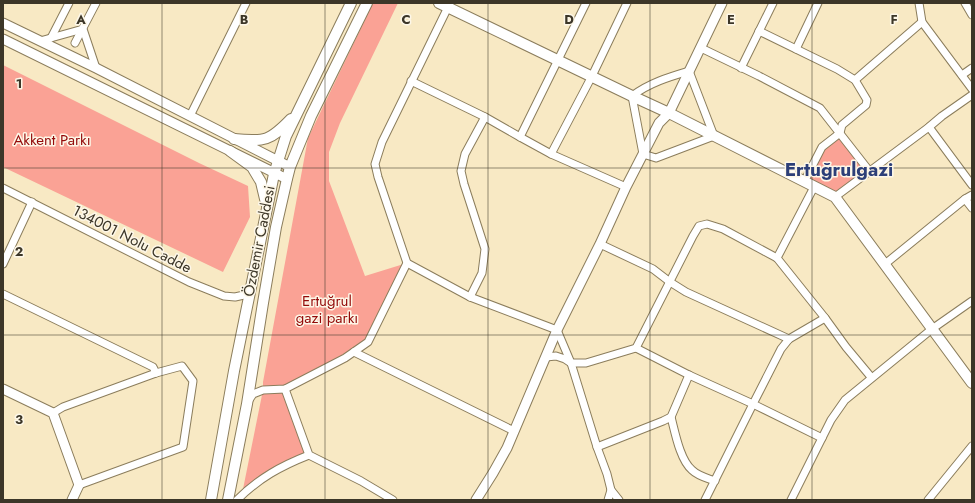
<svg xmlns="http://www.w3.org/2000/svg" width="975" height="503" font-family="Jost,sans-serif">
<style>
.green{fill:#faa295}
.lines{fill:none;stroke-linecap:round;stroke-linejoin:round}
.minor-casing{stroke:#8b7d5c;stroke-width:9}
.tertiary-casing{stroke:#8b7d5c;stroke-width:11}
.secondary-casing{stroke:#8b7d5c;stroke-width:12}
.minor{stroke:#fff;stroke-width:7}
.tertiary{stroke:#fff;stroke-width:9}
.secondary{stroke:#fff;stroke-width:10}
.grid{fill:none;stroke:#3c3628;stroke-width:1;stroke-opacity:0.55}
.labels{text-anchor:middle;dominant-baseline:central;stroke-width:3;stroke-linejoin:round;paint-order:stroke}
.park-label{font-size:15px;fill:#930a09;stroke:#fdf7e8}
.street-label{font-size:15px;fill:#3c3628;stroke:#fdf7e8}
.district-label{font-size:19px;font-weight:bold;fill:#2d3f78;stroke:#fdf7e8}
.grid-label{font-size:13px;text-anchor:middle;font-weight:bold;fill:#3c3628;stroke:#fdf7e8;stroke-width:3;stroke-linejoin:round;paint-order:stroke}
</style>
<rect width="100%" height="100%" fill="#f8e9c4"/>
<g class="green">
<polygon points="373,3 398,3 340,123 329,152 329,181 365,276 407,263 368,342 285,389 309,455 289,463 242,494 263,390 263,382 308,138"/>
<polygon points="3,65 199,163 248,186 250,217 223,272 3,167"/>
<polygon points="840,133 870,172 835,197 804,182 822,147"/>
</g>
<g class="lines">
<g class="minor-casing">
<g id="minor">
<polyline points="450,3 382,142 375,164 378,177 407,263 470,297 557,330 571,363 597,447 607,474 611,490 619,500"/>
<polyline points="919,3 922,22 972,89"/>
<polyline points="965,3 972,15"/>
<polyline points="759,31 837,69 855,80 867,100 866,105 842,125 840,133 822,147 804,182"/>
<polyline points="51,38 69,3"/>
<polyline points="40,41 83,29 96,68"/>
<polyline points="75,43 96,3"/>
<polyline points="701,48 759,76 820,108 870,172"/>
<polyline points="796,49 818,3"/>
<polyline points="741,68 773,3"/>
<path d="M689,71L714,136L656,158L643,154L632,96C649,83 669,77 689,71Z"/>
<polyline points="962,75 972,68"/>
<polyline points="855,80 922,22"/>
<polyline points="411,81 485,117 520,137 551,154 626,187"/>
<polyline points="190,116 246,3"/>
<polyline points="929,127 972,185"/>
<polyline points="520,137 586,3"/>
<polyline points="551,154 592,76 627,3"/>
<polyline points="814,187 777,258 825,318 846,347 871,377"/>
<polyline points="3,188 189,282 224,296 235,297 244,295 251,288"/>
<polyline points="835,197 929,127 942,116 972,95"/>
<polyline points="965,199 972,208"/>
<polyline points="600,244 653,269 670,282 686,292 789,339"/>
<polyline points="3,264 32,202"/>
<polyline points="885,264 965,199 972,195"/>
<polyline points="3,294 153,367 156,373"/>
<polyline points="470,297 482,273 485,249 464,184 461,171 465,154 485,117"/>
<polyline points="636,348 689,375 753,404 705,500"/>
<polyline points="354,352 514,431"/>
<polyline points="546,357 556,356 565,359 571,363 586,363 636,348 693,236 699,226 707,224 723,229 777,258"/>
<polyline points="285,389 309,455 361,481 393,500"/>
<polyline points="249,400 253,394 263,390 285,389 345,358 368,342 407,263"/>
<polyline points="53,413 63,407 156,373 182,366 193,381 183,447 79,485"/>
<path d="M671,417C675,432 680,460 692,470C698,476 707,478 715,481"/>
<polyline points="822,438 753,404 781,349 789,339 825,318"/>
<polyline points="597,447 663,421 671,417 689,375"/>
<path d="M237,500C259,478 281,466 309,455"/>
<polyline points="608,500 611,490"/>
<polyline points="791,500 831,420 845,400 932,329 972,301"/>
<polyline points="928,500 972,446"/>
</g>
</g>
<g class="tertiary-casing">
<g id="tertiary">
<polyline points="3,23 96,68 290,167"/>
<polyline points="3,39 287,179"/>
<polyline points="3,389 53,413 79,485 72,500"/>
<polyline points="476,500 493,473 507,448 557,330 600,244 626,187 659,123 669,113 722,3"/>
</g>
</g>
<g class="secondary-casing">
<g id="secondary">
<polyline points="439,3 632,96 669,113 835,197 972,383"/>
<path d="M234,139C265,142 270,141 291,119"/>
<polyline points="230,151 252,167 261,182 266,203"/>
<polyline points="211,500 234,371 274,174 286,136 351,3"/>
<polyline points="228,500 247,404 263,303 276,227 287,179 290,167 311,116 367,3"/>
</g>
</g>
<use href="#minor" class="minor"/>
<use href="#tertiary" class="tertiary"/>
<use href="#secondary" class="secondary"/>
</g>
<path class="grid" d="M162,3V500M325,3V500M488,3V500M650,3V500M812,3V500M3,168H972M3,335H972"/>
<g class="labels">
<g class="park-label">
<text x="52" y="140">Akkent Parkı</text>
<text x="327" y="301">Ertuğrul<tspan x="327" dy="17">gazi parkı</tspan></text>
</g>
<g class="street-label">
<text transform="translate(132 239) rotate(27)">134001 Nolu Cadde</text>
<text transform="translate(259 241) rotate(-79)">Özdemir Caddesi</text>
</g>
<g class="district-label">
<text x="839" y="169">Ertuğrulgazi</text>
</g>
</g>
<g class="grid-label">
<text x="81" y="24">A</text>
<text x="244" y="24">B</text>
<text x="406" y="24">C</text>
<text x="569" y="24">D</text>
<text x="731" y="24">E</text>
<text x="894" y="24">F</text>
<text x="19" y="88">1</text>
<text x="19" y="256">2</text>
<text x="19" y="424">3</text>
</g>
<rect width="975" height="503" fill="none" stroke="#3c3628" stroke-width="8"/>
</svg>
